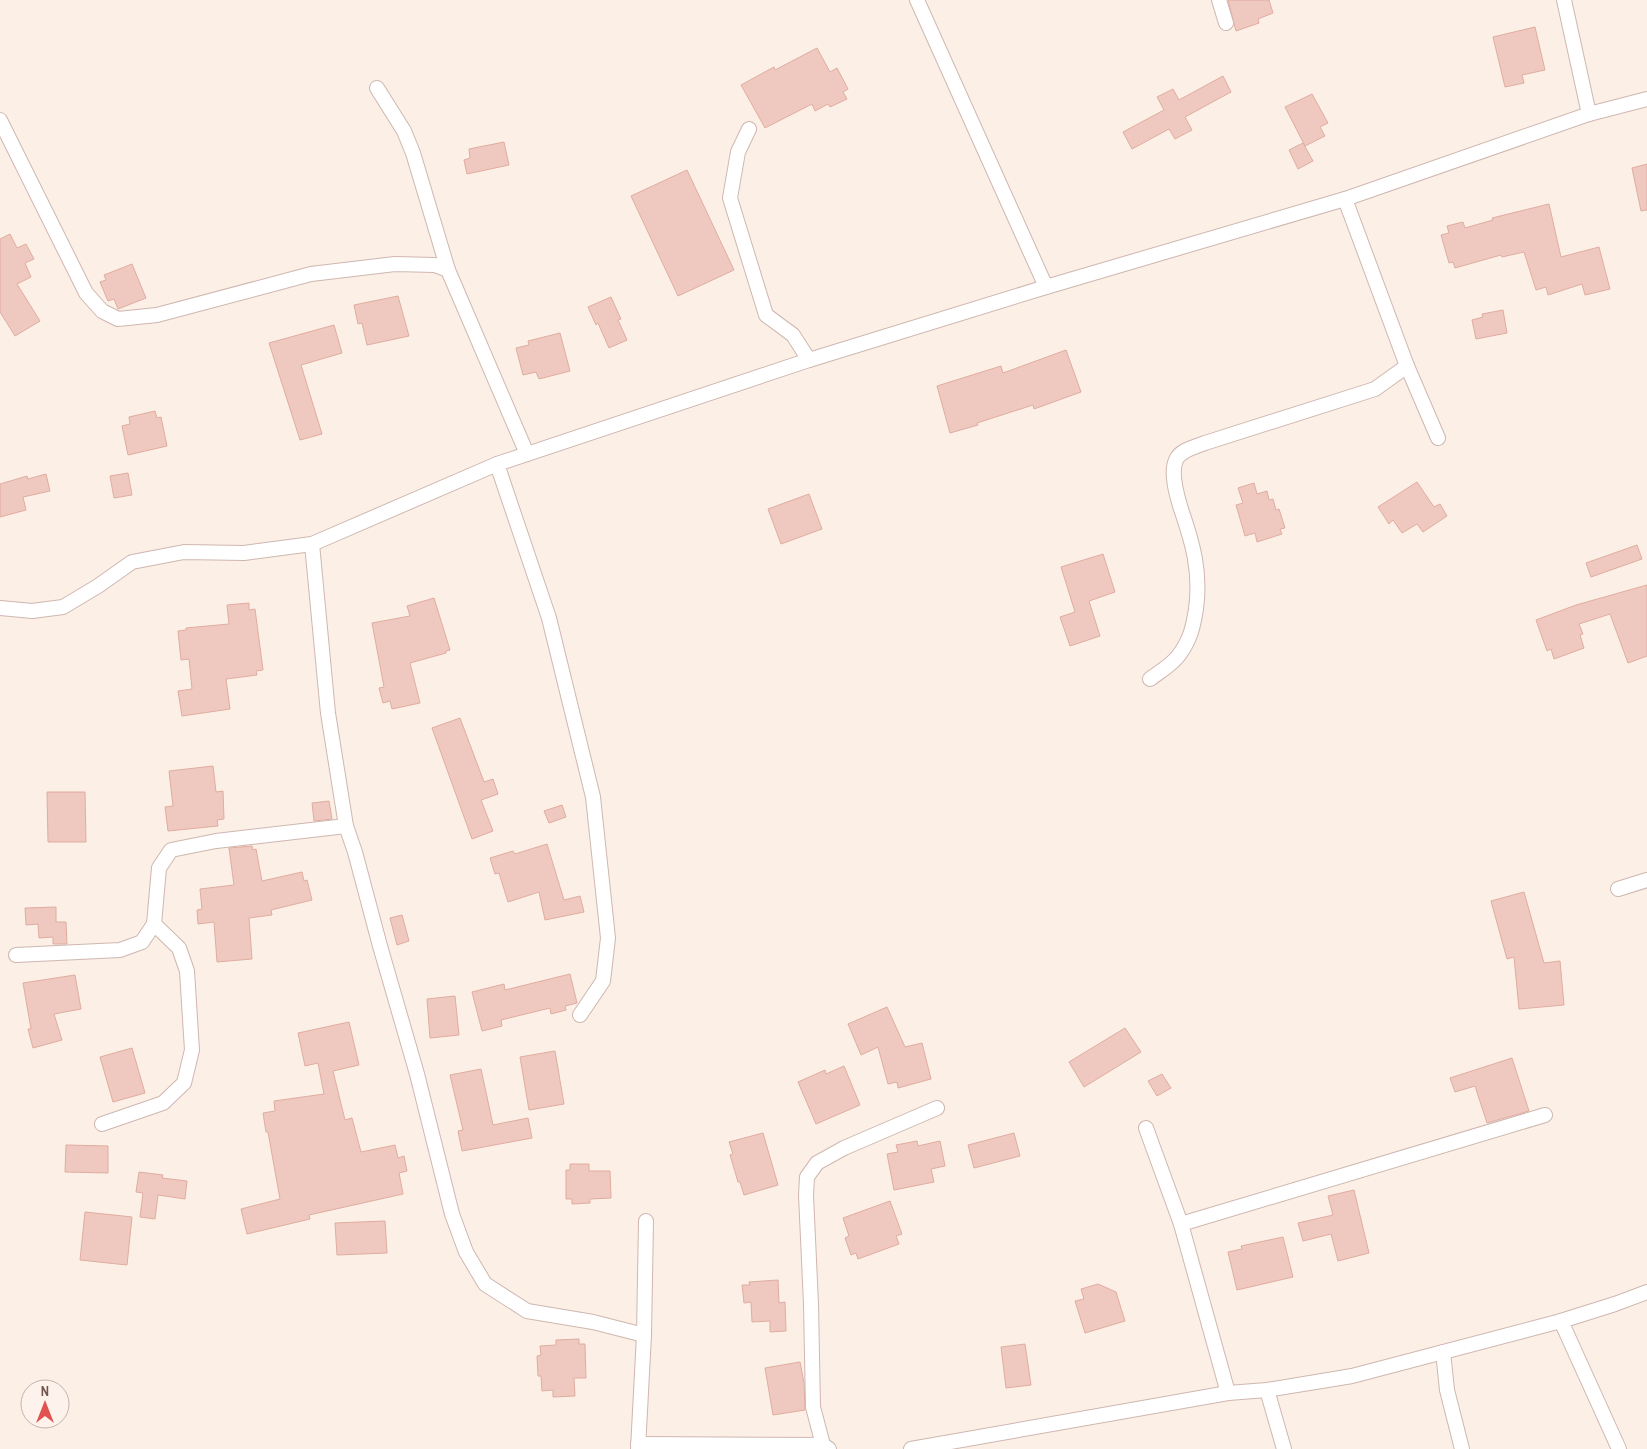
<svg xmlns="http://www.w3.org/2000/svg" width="1647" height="1449" font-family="'Archivo Narrow',sans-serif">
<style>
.building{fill:#efc9bf;stroke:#e1aca0}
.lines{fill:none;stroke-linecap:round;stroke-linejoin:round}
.minor-casing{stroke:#cfb7b0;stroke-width:16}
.minor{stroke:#fff;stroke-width:14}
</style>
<rect width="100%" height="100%" fill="#fbefe6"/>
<g class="building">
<polygon points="1228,0 1269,0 1273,13 1258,19 1259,23 1236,31"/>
<polygon points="1535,27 1545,70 1522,75 1524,83 1505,87 1493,37"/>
<polygon points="817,48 830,72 837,68 848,89 843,92 847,99 830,107 828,104 815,111 812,104 765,128 741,85 774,67 775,70"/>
<polygon points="1223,76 1231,92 1185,117 1192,130 1175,139 1169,129 1132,149 1123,132 1164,110 1157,97 1173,89 1179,100"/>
<polygon points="1312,94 1328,123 1320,127 1325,136 1305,146 1285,107"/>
<polygon points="504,142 509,165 467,174 464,160 470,158 469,149"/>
<polygon points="1303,143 1313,161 1298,169 1289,150"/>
<polygon points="1647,164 1647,210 1641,211 1632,168"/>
<polygon points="687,170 734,270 678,296 631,196"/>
<polygon points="1549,204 1561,257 1599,247 1610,289 1585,295 1582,284 1548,295 1546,287 1536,290 1524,252 1502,257 1501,255 1455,268 1453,262 1449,263 1441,235 1449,233 1447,226 1463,222 1465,228 1493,220 1492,218"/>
<polygon points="10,234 17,248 26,244 34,259 25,263 31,277 17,284 40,321 15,336 0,312 0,239"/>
<polygon points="132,264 146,298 118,309 114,299 108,301 100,282 106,280 104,275"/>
<polygon points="398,296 409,336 367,345 362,323 358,324 354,305"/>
<polygon points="611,297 621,319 618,320 627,340 609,348 598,323 596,325 588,307"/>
<polygon points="1503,310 1507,333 1476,339 1472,320 1483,317 1482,314"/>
<polygon points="334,325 342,353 301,365 322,434 300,440 269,343"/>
<polygon points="560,333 570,371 539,379 536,372 523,375 516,348 529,345 528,341"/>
<polygon points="1066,350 1081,392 1034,409 1033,405 977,423 978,425 950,433 937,386 1001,366 1003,373"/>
<polygon points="155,411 157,418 161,417 167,446 128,455 122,426 130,424 129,417"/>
<polygon points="128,473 132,495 114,498 110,476"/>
<polygon points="46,474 50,491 23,497 26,510 0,517 0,484 27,476 28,479"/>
<polygon points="1417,482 1434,507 1440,504 1447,516 1423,532 1417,524 1402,533 1393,520 1389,524 1378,507"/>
<polygon points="1254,483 1257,494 1267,491 1269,500 1273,499 1276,510 1279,509 1285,528 1280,529 1282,534 1257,542 1255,533 1245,536 1236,505 1243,503 1238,488"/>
<polygon points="809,494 822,529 781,544 768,509"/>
<polygon points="1637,545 1642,559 1591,577 1586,563"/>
<polygon points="1103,554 1115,592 1089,601 1100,636 1070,646 1060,617 1075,612 1061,567"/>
<polygon points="1647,585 1647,656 1628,663 1610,614 1579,624 1583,634 1580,635 1584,648 1554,659 1551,649 1547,651 1536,620 1576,605"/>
<polygon points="434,598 450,650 446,651 446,653 410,663 420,703 392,709 390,701 383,703 379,688 384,687 372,623 410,616 407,606"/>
<polygon points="249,603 249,610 255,609 263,670 256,671 257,675 226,679 230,709 182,716 178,691 192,689 189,659 181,660 178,631 186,630 186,628 229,624 227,605"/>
<polygon points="460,718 484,782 493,779 498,794 481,800 493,831 472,839 432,728"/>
<polygon points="213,766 216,792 223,791 224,819 217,820 218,826 168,831 165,807 173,806 169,771"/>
<polygon points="47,792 85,792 86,842 48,842"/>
<polygon points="329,801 332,819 314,821 312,803"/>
<polygon points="562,805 566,817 549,823 544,811"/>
<polygon points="547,844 564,900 580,896 584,912 545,920 539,892 508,902 499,873 495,874 490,858 513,851 515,854"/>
<polygon points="252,846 253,850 256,849 262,881 302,872 304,881 307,880 312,900 271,910 272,915 249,918 252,959 217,962 214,922 198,924 197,910 202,909 200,889 234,885 229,848"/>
<polygon points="1524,892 1544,963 1560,961 1564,1005 1519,1009 1514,957 1507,959 1491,901"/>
<polygon points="56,907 56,922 66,922 67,944 53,944 53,937 39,938 38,924 26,925 25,908"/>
<polygon points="402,915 409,941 397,945 390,918"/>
<polygon points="570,974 577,1003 565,1006 566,1010 551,1014 550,1008 501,1020 502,1026 482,1031 472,992 504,984 505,990"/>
<polygon points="75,975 81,1009 54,1014 62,1040 33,1048 28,1029 31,1029 23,983"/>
<polygon points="455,996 459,1035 430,1038 427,999"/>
<polygon points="887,1007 905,1047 922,1043 931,1079 898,1088 897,1082 888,1084 878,1047 861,1055 848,1024"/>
<polygon points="349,1022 359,1065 333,1071 345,1120 352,1118 361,1152 395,1145 398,1158 404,1156 407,1171 399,1173 403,1194 309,1215 310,1219 247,1234 241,1209 280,1199 268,1132 266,1132 263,1113 275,1111 274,1101 324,1094 318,1063 305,1066 298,1033"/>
<polygon points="1125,1028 1141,1052 1084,1087 1069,1062"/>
<polygon points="132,1048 145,1093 113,1102 100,1057"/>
<polygon points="555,1051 564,1104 529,1110 520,1057"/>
<polygon points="1512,1058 1529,1111 1487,1123 1475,1086 1455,1092 1450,1078"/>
<polygon points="844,1066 860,1105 816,1124 798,1082 825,1070 826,1074"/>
<polygon points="481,1069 493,1125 528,1118 532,1138 462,1151 458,1131 463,1130 450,1075"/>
<polygon points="1162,1074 1171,1088 1157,1096 1148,1081"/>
<polygon points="763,1133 778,1185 744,1195 740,1182 738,1182 730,1155 733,1154 729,1142"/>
<polygon points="1014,1133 1020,1156 974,1168 968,1145"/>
<polygon points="917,1141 918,1146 940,1141 945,1166 931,1169 934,1182 894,1190 887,1154 898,1152 896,1145"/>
<polygon points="66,1145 108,1146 108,1173 65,1172"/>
<polygon points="570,1164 589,1164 589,1171 610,1171 611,1198 590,1199 590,1203 572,1204 572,1199 566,1199 566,1170 570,1170"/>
<polygon points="139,1172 163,1175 162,1178 187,1181 185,1199 158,1195 155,1219 140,1217 143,1193 136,1192"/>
<polygon points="1354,1190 1369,1253 1338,1261 1331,1234 1303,1241 1298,1223 1333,1215 1328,1196"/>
<polygon points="890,1201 902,1234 896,1236 899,1244 858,1259 856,1253 851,1255 845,1238 849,1236 843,1218"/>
<polygon points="85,1212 132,1217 127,1265 80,1260"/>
<polygon points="385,1221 387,1253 337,1255 335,1223"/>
<polygon points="1283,1237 1293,1277 1237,1290 1228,1252 1242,1249 1241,1246"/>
<polygon points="778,1280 779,1303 785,1302 786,1331 770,1332 770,1321 752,1322 751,1302 744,1303 742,1285 750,1285 749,1282"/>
<polygon points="1098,1284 1116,1292 1125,1321 1085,1333 1075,1301 1084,1299 1081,1289"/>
<polygon points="579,1339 579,1344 585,1344 586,1378 574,1378 575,1396 553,1397 553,1390 542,1391 541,1376 538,1376 537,1356 541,1355 540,1346 556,1345 556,1340"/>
<polygon points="1025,1344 1031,1385 1006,1388 1001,1347"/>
<polygon points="800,1362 804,1383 805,1410 773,1415 765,1368"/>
</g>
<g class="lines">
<g class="minor-casing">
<g id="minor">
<polyline points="917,0 1046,287"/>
<polyline points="1219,0 1226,23"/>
<polyline points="1564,0 1589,114"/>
<polyline points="377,88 404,131 413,153 448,270"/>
<polyline points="0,120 86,293 102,311 118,319 157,315 311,274 395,264 435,265 448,270 527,454"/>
<polyline points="749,129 738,152 730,198 766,315 793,335 809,360"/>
<polyline points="1345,199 1407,366 1438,438"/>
<polyline points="497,464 549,618 593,797 608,938 603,981 580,1015"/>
<polyline points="0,608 32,611 63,607 98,586 132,562 184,552 244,553 312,544"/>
<path d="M1150,679C1159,672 1172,665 1179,655C1190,640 1193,628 1196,609C1201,572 1193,544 1181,509C1177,496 1170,473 1176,460C1180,450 1195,447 1205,443L1375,389L1407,366"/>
<polyline points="1618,889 1647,880"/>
<polyline points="16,955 120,950 142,942 154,924 159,868 171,850 216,841 346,826"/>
<polyline points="102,1124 163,1103 184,1083 192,1050 187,971 179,948 154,924"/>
<polyline points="1146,1128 1181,1224 1228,1393"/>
<polyline points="1181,1224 1545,1115"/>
<polyline points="1561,1321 1619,1449"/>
<polyline points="644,1335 593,1322 527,1311 485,1284 466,1252 452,1214 417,1074 380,946 355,852 346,826 328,713 312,544 497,464 809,360 1046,287 1345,199 1589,114 1647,99"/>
<polyline points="1443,1352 1447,1390 1462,1449"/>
<polyline points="1267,1390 1284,1449"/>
<polyline points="638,1444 823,1445 829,1449"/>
<polyline points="823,1445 813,1407 811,1304 806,1195 807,1177 817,1163 844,1148 937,1108"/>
<polyline points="638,1449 644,1335 646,1221"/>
<polyline points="911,1449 1228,1393 1267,1390 1352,1376 1561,1321 1615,1304 1647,1292"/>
</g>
</g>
<use href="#minor" class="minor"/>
</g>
<g transform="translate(45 1404)"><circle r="24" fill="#fef3ec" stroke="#c6b3ac"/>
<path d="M0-4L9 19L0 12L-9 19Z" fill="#df5451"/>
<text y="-8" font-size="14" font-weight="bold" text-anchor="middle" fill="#73524c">N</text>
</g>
</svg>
